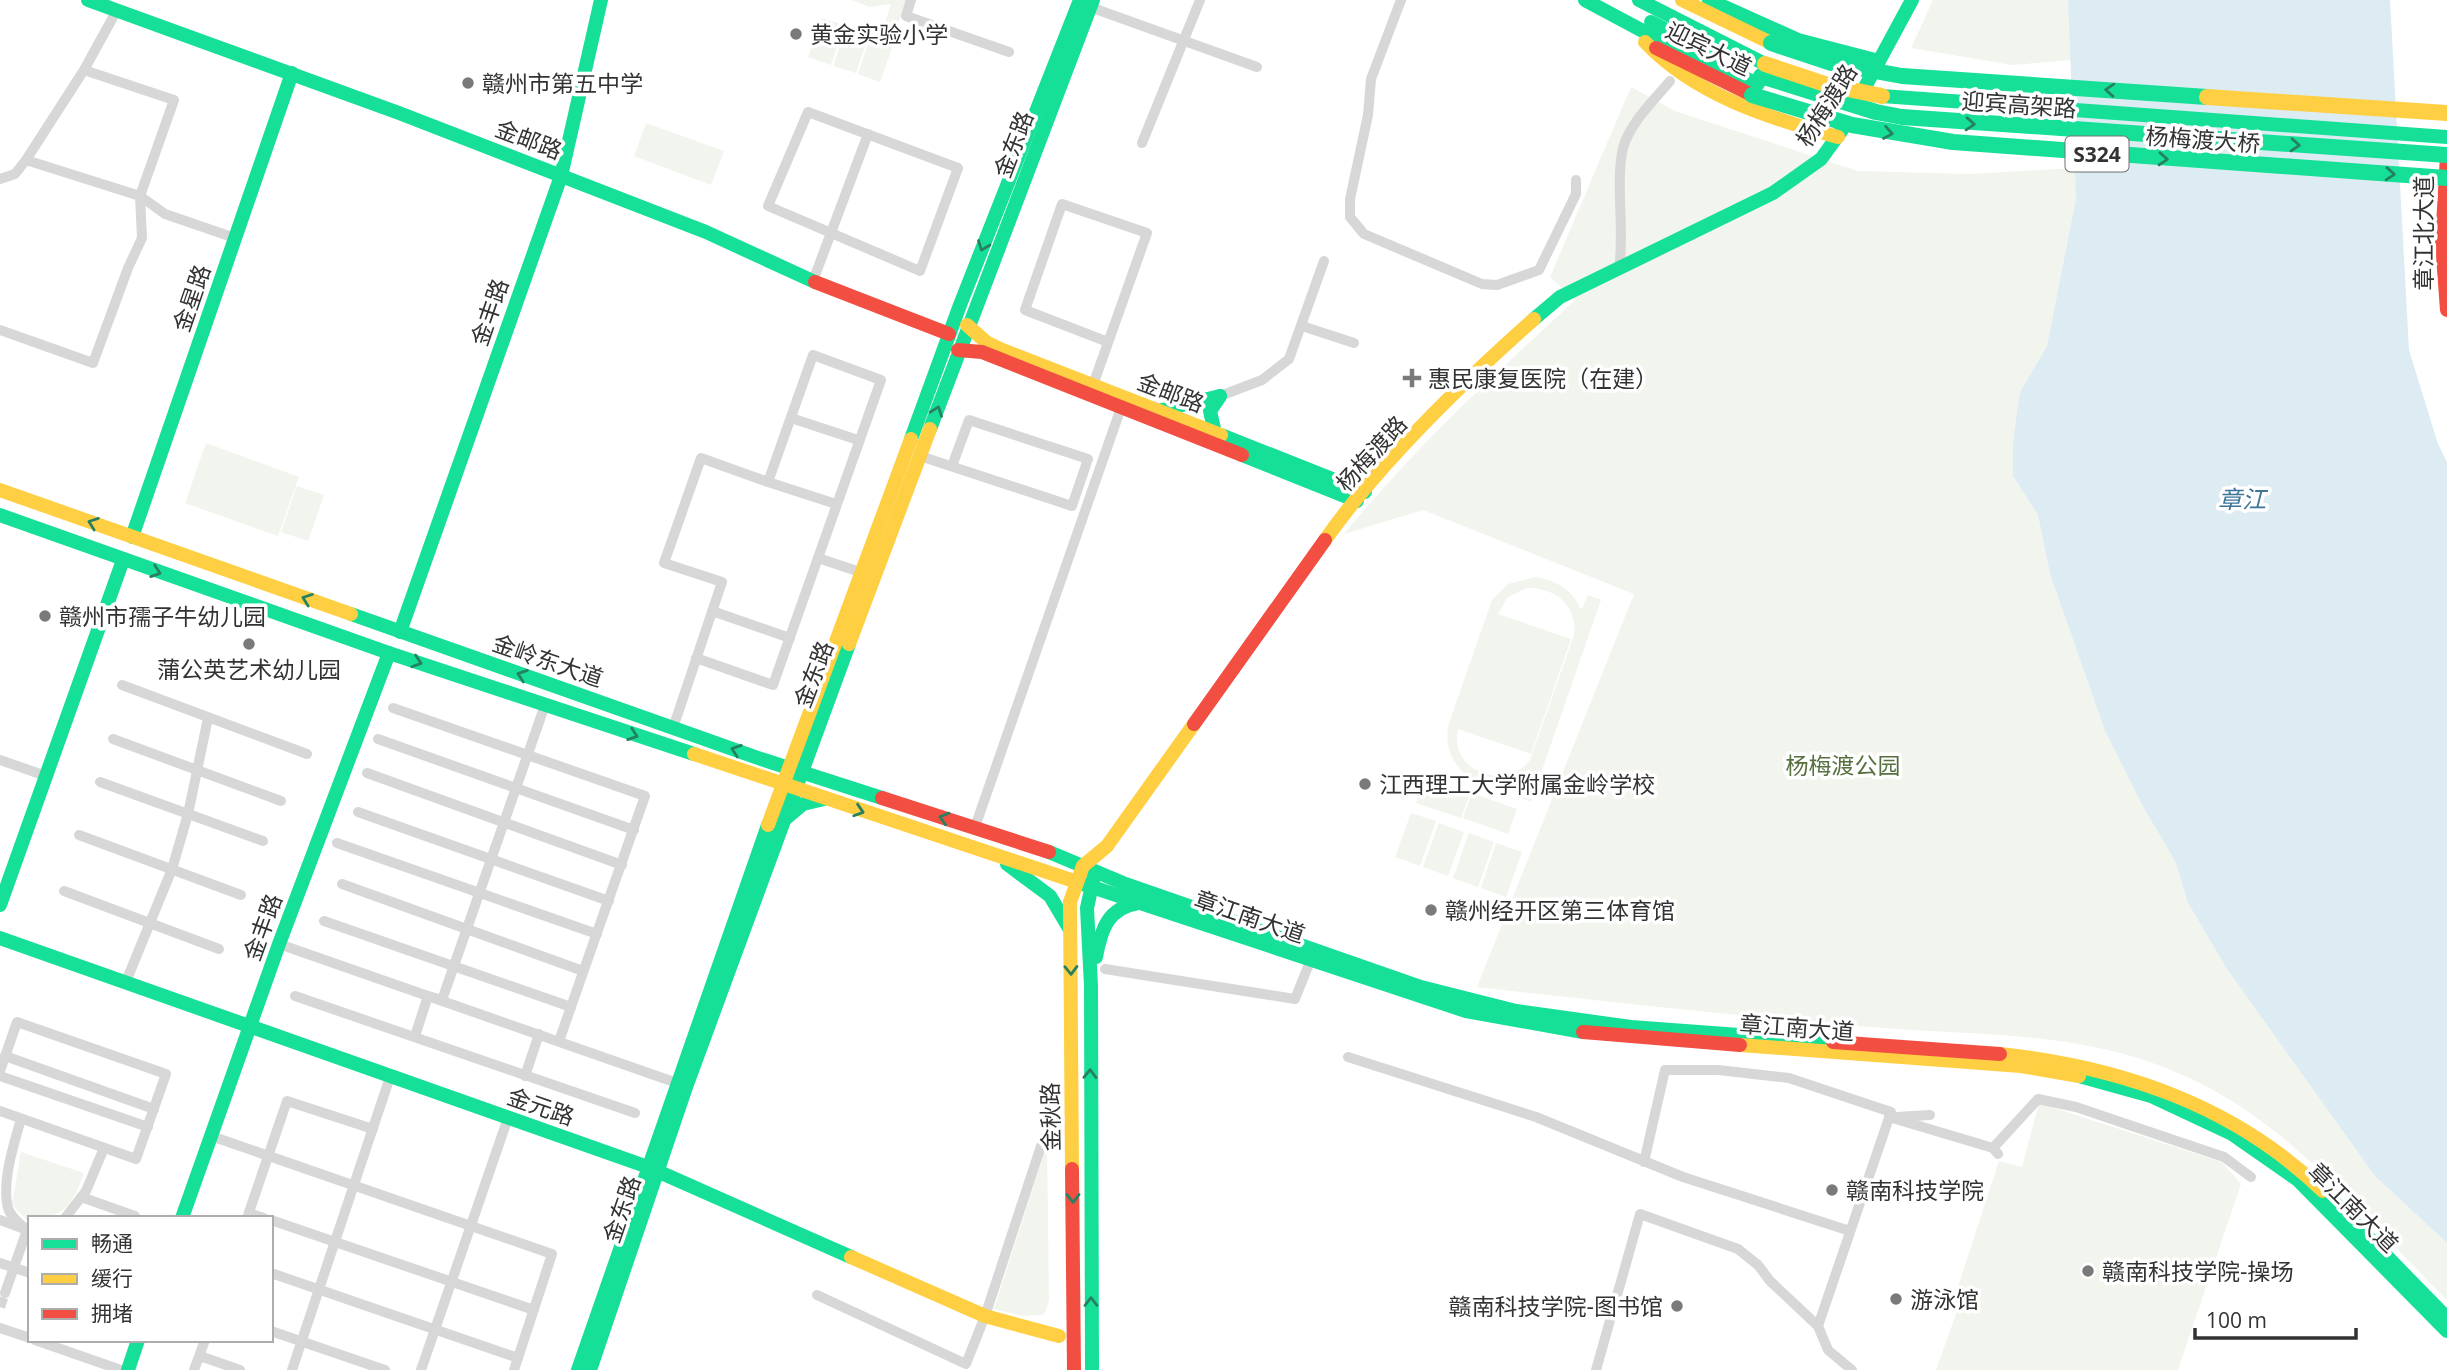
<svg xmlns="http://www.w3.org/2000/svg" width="2447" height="1370" font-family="'Open Sans','Noto Sans SC',sans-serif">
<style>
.green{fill:#f1f5ed;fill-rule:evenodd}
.water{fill:#ddebf3}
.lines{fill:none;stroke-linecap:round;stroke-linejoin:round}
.street-tunnel{stroke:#d6d6d6;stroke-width:10;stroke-dasharray:10 5;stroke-linecap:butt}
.street{stroke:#d7d7d7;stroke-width:10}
.fast{stroke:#16e098;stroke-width:14}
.slow{stroke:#ffcf43;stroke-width:14}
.jam{stroke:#f24e42;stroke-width:14}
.fast-bridge{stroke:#16e098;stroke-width:16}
.slow-bridge{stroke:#ffcf43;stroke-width:16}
.oneway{stroke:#268160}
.poi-dot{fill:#7a7a7a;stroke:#fff;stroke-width:2.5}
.labels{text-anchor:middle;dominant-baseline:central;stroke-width:7;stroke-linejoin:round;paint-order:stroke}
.shield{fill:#fff;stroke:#707070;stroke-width:2}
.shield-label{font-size:21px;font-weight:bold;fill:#333}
.poi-label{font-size:23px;fill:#333;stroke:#fff;text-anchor:start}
.street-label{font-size:23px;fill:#333;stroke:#fff}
.park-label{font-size:23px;fill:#56703f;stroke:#fff}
.water-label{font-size:24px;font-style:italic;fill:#3f7597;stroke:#fff}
</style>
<rect width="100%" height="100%" fill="#fff"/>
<g class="green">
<polygon points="852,0 906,0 895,34 883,30 891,4 869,7"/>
<polygon points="1933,0 2068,0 2072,60 2012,65 1911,48"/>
<polygon points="822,18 844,25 831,65 808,57"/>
<polygon points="847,26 869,34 856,73 833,66"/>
<polygon points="871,35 894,42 880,82 858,74"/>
<path d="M1631,87L1675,111L1858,171L1971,174L2075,168L2076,198L2047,346L2020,392L2013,476L2038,515L2050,574L2105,731L2142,805L2175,861L2188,903L2227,969L2375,1176L2447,1243V1300C2374,1227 2305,1141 2213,1090C2102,1029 1993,1037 1870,1027C1739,1016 1608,1002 1477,987L1634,594L1423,510L1344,534C1413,449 1494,375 1575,300L1550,277Z"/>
<polygon points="646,123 724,151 711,185 634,156"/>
<polygon points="206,443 299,477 278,536 185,503"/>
<polygon points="297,486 324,495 308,541 281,532"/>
<path d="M1535,577C1556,580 1573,590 1581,610L1588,595L1601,600L1531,802L1518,797L1523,780C1484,800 1438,767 1449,723L1492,600L1508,584ZM1527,588C1555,587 1578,606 1574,635L1530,760C1505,792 1448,771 1458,729L1531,754L1571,639L1498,614L1508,597Z"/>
<polygon points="1425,778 1470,793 1461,818 1416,803"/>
<polygon points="1472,793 1517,809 1508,834 1463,818"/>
<polygon points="1411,813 1436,821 1420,866 1395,857"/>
<polygon points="1439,823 1464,832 1448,876 1423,867"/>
<polygon points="1469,833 1494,842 1478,887 1453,878"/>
<polygon points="1496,843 1522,852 1506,897 1481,888"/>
<polygon points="2039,1103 2222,1162 2241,1184 2178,1370 1936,1370 1957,1311 1951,1308 1999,1161 2022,1167"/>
<polygon points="1047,1144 1049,1301 1044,1315 1023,1316 994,1309"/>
<path d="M21,1152L84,1173C72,1205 65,1218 30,1218V1224L12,1204Z"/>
</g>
<polygon class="water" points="2068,0 2390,0 2409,350 2438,444 2447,462 2447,1243 2375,1176 2227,969 2188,903 2175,861 2142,805 2105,731 2050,574 2038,515 2013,476 2013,442 2020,392 2047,346 2076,198"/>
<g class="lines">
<polyline class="street-tunnel" points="0,1307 5,1293"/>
<g class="street">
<polyline points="911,0 906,16 1009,52"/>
<polyline points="1401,0 1371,79 1368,115 1350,199 1350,217 1364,234 1482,284 1497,285 1539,270 1576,194 1576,180"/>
<polyline points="1090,7 1257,67"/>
<polygon points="808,112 958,168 920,271 768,206"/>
<polyline points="1142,143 1200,0"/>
<polyline points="26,160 140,196 165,214 235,238"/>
<polyline points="0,179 15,174 26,160 84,70 117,10"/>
<path d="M1619,269C1625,231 1615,183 1623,148C1630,123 1654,100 1670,81"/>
<polyline points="813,281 868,134"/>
<polyline points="1302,326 1354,343"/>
<polyline points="0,330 93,363 128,268 142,238 140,196 174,100 84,70"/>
<polyline points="1093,385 1147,233 1062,204 1025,310 1108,342"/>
<polyline points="1220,396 1262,380 1289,359 1324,261"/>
<polyline points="791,418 858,440"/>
<polyline points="920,456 1072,506 1088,459 969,420 952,466"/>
<polyline points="768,482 836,504"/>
<polyline points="818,558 863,573"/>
<polyline points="712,611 790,638"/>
<polyline points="122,685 307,754"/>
<polyline points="393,708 645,796 559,1041"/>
<polyline points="673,728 722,582 664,563 701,458 768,482 813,355 881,380 773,685 696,658"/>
<polyline points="113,739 281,801"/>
<polyline points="378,739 634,830"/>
<polyline points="0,760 46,776"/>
<polyline points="367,773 622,865"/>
<polyline points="100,782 263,841"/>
<polyline points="358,812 609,901"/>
<polyline points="975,827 1123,402"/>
<polyline points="79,835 241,895"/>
<polyline points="337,843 597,934"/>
<polyline points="342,884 583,971"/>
<polyline points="64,891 219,949"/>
<polyline points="324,921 571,1007"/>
<polyline points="279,944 677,1083"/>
<polyline points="1105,969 1295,999 1313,954"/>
<polyline points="125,984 172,869 188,814 208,718"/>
<polyline points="295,996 635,1113"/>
<polyline points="415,1036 428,996 442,1000 545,705"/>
<polyline points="5,1056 154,1109"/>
<polyline points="1348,1057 1536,1117 1683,1177 1850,1231"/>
<polyline points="0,1071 17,1022 166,1074 136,1159 0,1111"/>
<polyline points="0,1076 148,1127"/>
<polyline points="525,1076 539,1034"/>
<polyline points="1889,1117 1993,1148 1998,1154"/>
<polyline points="1897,1117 1930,1115"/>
<polyline points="211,1136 552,1254 514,1370"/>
<polyline points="1993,1148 2038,1099 2076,1107 2224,1157 2251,1177"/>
<polyline points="1644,1162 1665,1070 1718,1070 1789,1078 1891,1112 1818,1326"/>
<polyline points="81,1197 135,1216"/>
<polyline points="249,1213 264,1218"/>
<polyline points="65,1218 86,1191 104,1148"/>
<polyline points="247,1218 287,1101 373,1129"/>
<polyline points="0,1220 22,1228"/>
<polyline points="271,1220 534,1310"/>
<polyline points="0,1263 30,1273"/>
<polyline points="271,1273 518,1358"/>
<path d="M5,1293L27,1230C19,1223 8,1215 7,1203C3,1177 14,1144 21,1119"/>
<polyline points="817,1295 966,1364 985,1316 1041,1146"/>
<polyline points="0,1328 30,1338"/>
<polyline points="271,1331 385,1370"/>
<polyline points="35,1340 121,1370"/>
<polyline points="200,1356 240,1370"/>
<polyline points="194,1370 205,1340"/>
<polyline points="292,1370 390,1077"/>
<polyline points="421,1370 508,1118"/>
<polyline points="1596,1370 1640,1214 1738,1249 1758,1265 1770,1281 1818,1326 1828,1350 1852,1370"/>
</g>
<g class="fast">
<polyline points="88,0 399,113 706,232 815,282"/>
<polyline points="1585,0 1669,45 1758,84"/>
<polyline points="1639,0 1765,64"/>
<polyline points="1709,0 1798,40 1879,61"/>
<polyline points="1651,22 1707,51"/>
<polyline points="1882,96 2447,137"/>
<polyline points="1858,100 1912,0"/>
<polyline points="1534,319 1560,297 1773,193 1821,159 1842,130"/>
<polyline points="1158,411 1220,396"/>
<polyline points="930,429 1093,0"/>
<polyline points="1215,433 1210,411 1220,396"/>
<polyline points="1221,435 1365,492"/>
<polyline points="911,439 960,305 1080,0"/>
<polyline points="1242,455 1357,501"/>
<polyline points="0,515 389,653 694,754"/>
<polyline points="132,537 292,73"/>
<polyline points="351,614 761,759 882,798"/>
<polyline points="400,632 561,176 601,0"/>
<polyline points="784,820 803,804 824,799"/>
<polyline points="1049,852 1123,883 1421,987 1516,1011 1631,1027 1833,1042"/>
<polyline points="1007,864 1050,896 1069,928"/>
<polyline points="1077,882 1466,1011 1583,1032"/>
<polyline points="0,905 123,560"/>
<polyline points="0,938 648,1167 851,1257"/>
<path d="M1096,957C1101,929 1108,908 1138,903"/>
<polyline points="2079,1076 2151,1096 2232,1134 2298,1180 2447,1331"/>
<polyline points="2323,1191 2447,1318"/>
<polyline points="182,1218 279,944 389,653"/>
<polyline points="128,1370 138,1340"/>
<polyline points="578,1370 768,825"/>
<polyline points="590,1370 686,1087 849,644"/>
<polyline points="1092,1370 1091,986 1087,908 1094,876"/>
</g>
<g class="slow">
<polyline points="1682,0 1771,43"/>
<path d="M1645,42C1696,96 1768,117 1838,137"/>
<polyline points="967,325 986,342 1000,349 1221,435"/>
<polyline points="0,490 351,614"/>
<path d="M1325,540C1380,462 1462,383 1534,319"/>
<polyline points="849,644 930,429"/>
<polyline points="694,754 1077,882"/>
<polyline points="768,825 911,439"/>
<polyline points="1740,1045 2021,1066 2079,1076"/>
<path d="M2000,1054C2121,1067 2234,1105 2323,1191"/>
<polyline points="1072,1169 1070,902 1083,866 1107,846 1194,724"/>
<polyline points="851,1257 985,1316 1059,1336"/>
</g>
<g class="jam">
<polyline points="1656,48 1752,95"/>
<polyline points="2447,156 2442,243 2447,310"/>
<polyline points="815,282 949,334"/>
<polyline points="958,350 982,352 1242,455"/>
<polyline points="1194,724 1325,540"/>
<polyline points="882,798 1049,852"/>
<polyline points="1583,1032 1740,1045"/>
<polyline points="1833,1042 2000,1054"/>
<polyline points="1072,1169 1074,1370"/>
</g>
<g class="fast-bridge">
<polyline points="1771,43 1831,63 1902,76 2207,97"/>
<polyline points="1761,76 1876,112 1902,117 2447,155"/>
<polyline points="1752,95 1852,125 1953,142 2447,178"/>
</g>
<g class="slow-bridge">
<polyline points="1765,64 1828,85 1882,96"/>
<polyline points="2207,97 2447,113"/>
</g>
</g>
<defs><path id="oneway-chevron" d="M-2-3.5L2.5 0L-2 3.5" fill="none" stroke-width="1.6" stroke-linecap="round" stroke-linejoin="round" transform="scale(1.75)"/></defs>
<g class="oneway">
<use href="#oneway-chevron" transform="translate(2110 90) rotate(-176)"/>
<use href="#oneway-chevron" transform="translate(1970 124) rotate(4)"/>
<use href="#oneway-chevron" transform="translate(1888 133) rotate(10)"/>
<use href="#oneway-chevron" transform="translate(2295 145) rotate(4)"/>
<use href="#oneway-chevron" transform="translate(2163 159) rotate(4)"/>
<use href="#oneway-chevron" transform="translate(2390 174) rotate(4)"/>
<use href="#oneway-chevron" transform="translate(983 246) rotate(111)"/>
<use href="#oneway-chevron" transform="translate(937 411) rotate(-70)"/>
<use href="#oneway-chevron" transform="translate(93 523) rotate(-160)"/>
<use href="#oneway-chevron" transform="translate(156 572) rotate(19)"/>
<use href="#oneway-chevron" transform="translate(307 599) rotate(-160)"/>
<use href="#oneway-chevron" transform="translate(417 662) rotate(18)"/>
<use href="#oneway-chevron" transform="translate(522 675) rotate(-161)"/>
<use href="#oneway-chevron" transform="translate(633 735) rotate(19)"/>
<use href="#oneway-chevron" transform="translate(736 750) rotate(-161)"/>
<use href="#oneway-chevron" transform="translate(859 811) rotate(18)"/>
<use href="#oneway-chevron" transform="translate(944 818) rotate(-164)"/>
<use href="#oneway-chevron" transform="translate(1071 970) rotate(89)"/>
<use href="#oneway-chevron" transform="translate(1090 1074) rotate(-89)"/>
<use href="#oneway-chevron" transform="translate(1073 1198) rotate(90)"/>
<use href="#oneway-chevron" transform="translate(1091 1302) rotate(-90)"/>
</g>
<g class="poi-dot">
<circle cx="796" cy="34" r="7"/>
<circle cx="468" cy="83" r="7"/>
<path d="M1408.5 367.5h7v7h7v7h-7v7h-7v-7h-7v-7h7z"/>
<circle cx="45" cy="616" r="7"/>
<circle cx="249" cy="644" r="7"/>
<circle cx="1365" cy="784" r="7"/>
<circle cx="1431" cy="910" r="7"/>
<circle cx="1832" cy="1190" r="7"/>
<circle cx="2088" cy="1271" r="7"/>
<circle cx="1896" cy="1299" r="7"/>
<circle cx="1677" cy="1306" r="7"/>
</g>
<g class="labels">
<rect class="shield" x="2065.5" y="136.5" width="63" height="35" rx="5"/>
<g class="shield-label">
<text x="2097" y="154">S324</text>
</g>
<g class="poi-label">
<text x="810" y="34">黄金实验小学</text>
<text x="482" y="83">赣州市第五中学</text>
<text x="1428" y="378">惠民康复医院（在建）</text>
<text x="59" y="616">赣州市孺子牛幼儿园</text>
<text x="249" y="669" text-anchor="middle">蒲公英艺术幼儿园</text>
<text x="1379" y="784">江西理工大学附属金岭学校</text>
<text x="1445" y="910">赣州经开区第三体育馆</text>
<text x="1846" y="1190">赣南科技学院</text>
<text x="2102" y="1271">赣南科技学院-操场</text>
<text x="1910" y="1299">游泳馆</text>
<text x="1663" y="1306" text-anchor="end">赣南科技学院-图书馆</text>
</g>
<g class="street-label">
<text transform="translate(1709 48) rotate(26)">迎宾大道</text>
<text transform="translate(2019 104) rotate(4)">迎宾高架路</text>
<text transform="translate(1826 105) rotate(-58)">杨梅渡路</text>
<text transform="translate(529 139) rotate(21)">金邮路</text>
<text transform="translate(2203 139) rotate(4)">杨梅渡大桥</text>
<text transform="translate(1013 144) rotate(-69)">金东路</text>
<text transform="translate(2423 233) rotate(-90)">章江北大道</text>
<text transform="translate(191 298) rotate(-71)">金星路</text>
<text transform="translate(489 312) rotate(-71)">金丰路</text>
<text transform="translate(1171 392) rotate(21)">金邮路</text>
<text transform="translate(1371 453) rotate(-48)">杨梅渡路</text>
<text transform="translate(548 660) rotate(19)">金岭东大道</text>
<text transform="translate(813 674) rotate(-69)">金东路</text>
<text transform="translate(1250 916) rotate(19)">章江南大道</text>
<text transform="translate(262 927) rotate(-70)">金丰路</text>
<text transform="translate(1797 1027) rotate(4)">章江南大道</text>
<text transform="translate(541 1106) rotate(19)">金元路</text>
<text transform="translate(1050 1117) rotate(-91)">金秋路</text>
<text transform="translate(2354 1207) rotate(45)">章江南大道</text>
<text transform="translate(621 1209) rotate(-71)">金东路</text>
</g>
<g class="park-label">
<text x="1843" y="765">杨梅渡公园</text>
</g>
<g class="water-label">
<text x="2242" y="498">章江</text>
</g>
</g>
<rect x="28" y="1216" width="245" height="126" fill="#ffffff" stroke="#adadad" stroke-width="2"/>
<rect x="42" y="1239" width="35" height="10" fill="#16e098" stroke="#adadad" stroke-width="2"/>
<text x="91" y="1251" font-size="21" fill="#333333">畅通</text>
<rect x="42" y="1274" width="35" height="10" fill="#ffcf43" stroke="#adadad" stroke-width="2"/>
<text x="91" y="1286" font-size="21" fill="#333333">缓行</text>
<rect x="42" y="1309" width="35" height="10" fill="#f24e42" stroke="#adadad" stroke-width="2"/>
<text x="91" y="1321" font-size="21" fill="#333333">拥堵</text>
<path d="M2195 1328v10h161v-10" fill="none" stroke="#333333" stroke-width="3.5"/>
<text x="2206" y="1328" font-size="21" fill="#333333" stroke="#ffffff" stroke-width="5" paint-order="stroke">100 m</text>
</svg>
